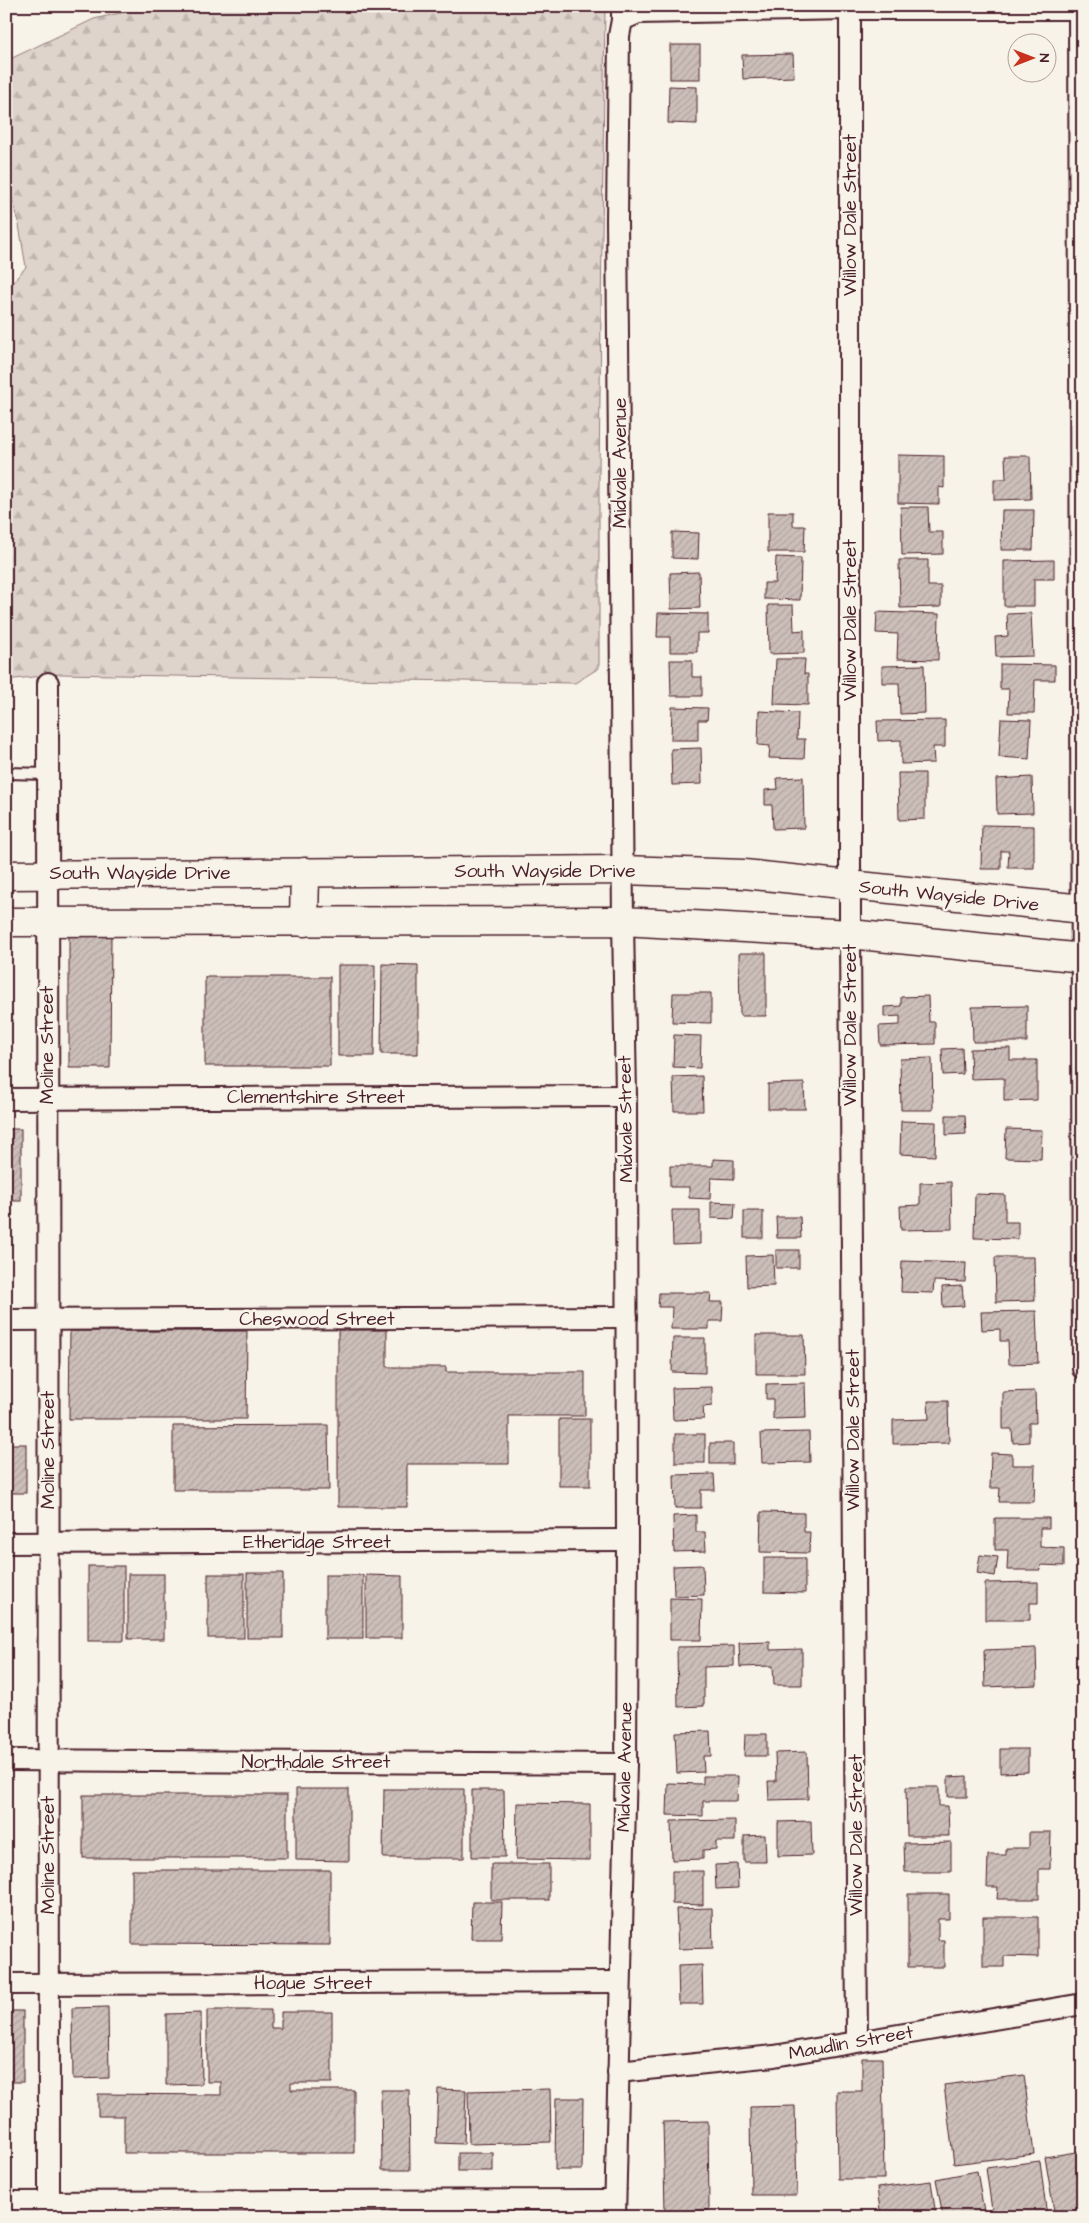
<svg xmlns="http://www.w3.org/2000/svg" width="1089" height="2223" font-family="'Architects Daughter',sans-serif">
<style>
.forest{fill:url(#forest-firs);stroke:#947a7c}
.building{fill:url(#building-hatch);stroke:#4a1f2b}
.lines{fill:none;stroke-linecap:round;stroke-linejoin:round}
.service-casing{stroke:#4a1f2b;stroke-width:14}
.minor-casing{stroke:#4a1f2b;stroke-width:24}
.secondary-casing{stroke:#4a1f2b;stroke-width:31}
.service{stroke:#f7f3e8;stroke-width:10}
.minor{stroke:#f7f3e8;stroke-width:20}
.secondary{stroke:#f7f3e8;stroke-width:28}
.labels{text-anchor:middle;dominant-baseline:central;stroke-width:5;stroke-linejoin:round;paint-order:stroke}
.street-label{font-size:19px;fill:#4a1f2b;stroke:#f7f3e8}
</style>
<defs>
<pattern id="forest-firs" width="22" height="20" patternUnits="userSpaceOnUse" patternTransform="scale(1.25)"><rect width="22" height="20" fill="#ded4cc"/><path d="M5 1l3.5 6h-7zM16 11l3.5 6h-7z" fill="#c0b6af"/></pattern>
<pattern id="building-hatch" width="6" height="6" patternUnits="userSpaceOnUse" patternTransform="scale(1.25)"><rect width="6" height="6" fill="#ccbfb9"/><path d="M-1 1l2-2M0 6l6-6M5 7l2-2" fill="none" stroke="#b1a49f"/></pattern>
</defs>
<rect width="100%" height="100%" fill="#f7f3e8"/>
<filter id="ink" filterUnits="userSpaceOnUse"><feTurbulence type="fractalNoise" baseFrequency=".02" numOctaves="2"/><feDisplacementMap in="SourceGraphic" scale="10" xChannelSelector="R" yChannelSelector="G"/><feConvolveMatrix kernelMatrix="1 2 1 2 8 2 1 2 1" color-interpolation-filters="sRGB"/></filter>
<g filter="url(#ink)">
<polygon class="forest" points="150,6 605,6 599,471 599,668 575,683 60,674 6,680 6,290 26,267 18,219 6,176 6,61 94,19"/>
<g class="building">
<rect x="670" y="45" width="30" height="34"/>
<polygon points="793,54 794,77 743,79 742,55"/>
<polygon points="669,86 697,87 697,124 668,123"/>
<polygon points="898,455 944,456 944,488 939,487 939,504 898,503"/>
<polygon points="1005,456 1030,456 1031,499 994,500 994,479 1006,479"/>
<polygon points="901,507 928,507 929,532 943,532 943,554 902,555"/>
<polygon points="1002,510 1034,510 1033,550 1001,550"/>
<polygon points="768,512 793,512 793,526 805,526 804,552 768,552"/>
<polygon points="672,532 699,533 698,559 672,558"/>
<polygon points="776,557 801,558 800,600 764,599 764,583 775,583"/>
<polygon points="899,560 928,560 928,586 941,586 941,607 900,608"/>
<polygon points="1054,560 1054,579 1034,579 1034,606 1004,606 1004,561"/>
<polygon points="699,572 700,608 671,609 670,573"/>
<polygon points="768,605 793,605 794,631 804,630 804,653 769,654"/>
<polygon points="877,612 939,614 938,660 897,659 898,634 876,633"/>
<polygon points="658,613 708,614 708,633 697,633 697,652 670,652 670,637 657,637"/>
<polygon points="1031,613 1033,656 996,657 995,637 1008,636 1007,614"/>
<polygon points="776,659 805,659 804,674 808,674 808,705 774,704"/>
<polygon points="670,660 692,660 692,677 702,677 702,696 671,696"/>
<polygon points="1000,664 1055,665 1055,680 1035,680 1034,713 1008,713 1009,689 1000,689"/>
<polygon points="924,665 925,713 900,714 899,683 882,683 882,666"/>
<polygon points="672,707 708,708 707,720 698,720 698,740 671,740"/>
<polygon points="759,711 798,713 797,739 805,739 804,759 769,758 770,746 758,745"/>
<polygon points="1001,719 1031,720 1029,759 999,757"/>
<polygon points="945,720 945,747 933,747 934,763 901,764 901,740 878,741 877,721"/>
<polygon points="701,748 702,784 672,785 671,749"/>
<polygon points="898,773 925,773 925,819 899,820"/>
<polygon points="803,777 804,828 773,829 772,805 765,805 765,790 778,789 777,778"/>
<polygon points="1032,777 1033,813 997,814 996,779"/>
<polygon points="982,825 1034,826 1034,868 1008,868 1009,851 1001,851 1001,869 981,869"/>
<polygon points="69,935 111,935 110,1068 69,1068"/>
<polygon points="739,953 766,953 766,1016 740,1016"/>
<polygon points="382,964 418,965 418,1054 381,1054"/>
<polygon points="338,965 375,965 374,1056 338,1056"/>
<rect x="205" y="977" width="125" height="89"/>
<polygon points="673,993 711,993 711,1023 672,1022"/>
<polygon points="928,996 929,1022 935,1022 935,1044 880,1045 879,1026 900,1025 900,1016 884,1017 884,1007 901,1006 901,997"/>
<polygon points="1027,1006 1027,1042 973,1042 972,1007"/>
<polygon points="674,1035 701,1036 700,1068 673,1067"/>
<polygon points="962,1048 963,1074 943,1075 942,1049"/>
<polygon points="1010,1048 1010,1060 1037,1060 1037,1100 1004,1101 1004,1078 971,1079 970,1049"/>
<polygon points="932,1058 933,1110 901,1110 900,1059"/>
<polygon points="702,1076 703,1111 674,1111 673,1077"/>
<polygon points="804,1083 805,1109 768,1109 768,1084"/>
<polygon points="946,1115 965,1115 966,1134 946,1135"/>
<polygon points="901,1121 936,1122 935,1156 900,1154"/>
<rect x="6" y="1129" width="15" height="72"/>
<polygon points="1006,1129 1042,1130 1041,1159 1005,1158"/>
<polygon points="713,1159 734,1160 734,1179 711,1178 710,1199 689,1198 689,1187 670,1187 670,1166 713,1166"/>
<polygon points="951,1182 952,1229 901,1230 900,1206 920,1205 920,1183"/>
<polygon points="975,1194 1005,1195 1005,1222 1018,1222 1018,1239 974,1238"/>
<polygon points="711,1202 735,1203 734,1219 711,1218"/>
<polygon points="672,1210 700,1210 700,1244 673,1245"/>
<rect x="744" y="1211" width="19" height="27"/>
<polygon points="776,1217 800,1217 801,1238 777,1238"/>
<rect x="776" y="1250" width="23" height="18"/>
<polygon points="773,1255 774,1286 747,1287 746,1256"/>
<polygon points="995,1257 1034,1257 1035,1301 996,1302"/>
<polygon points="902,1261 966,1263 965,1282 934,1281 933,1293 901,1292"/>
<polygon points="962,1286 964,1306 943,1307 942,1287"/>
<polygon points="659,1293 711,1293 710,1302 723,1302 722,1321 709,1321 709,1329 671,1329 672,1307 658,1307"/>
<polygon points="1036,1311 1038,1363 1009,1364 1008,1341 1000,1341 1000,1329 982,1330 981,1312"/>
<polygon points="338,1330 387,1330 387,1367 446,1367 446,1372 585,1372 585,1416 509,1416 509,1464 407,1464 407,1507 338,1507"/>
<polygon points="70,1331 247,1331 246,1419 69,1419"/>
<polygon points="756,1335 804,1335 805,1374 756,1374"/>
<polygon points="673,1338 705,1338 705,1373 672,1372"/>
<polygon points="805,1383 806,1418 773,1419 773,1399 766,1399 766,1384"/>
<polygon points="712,1387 712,1406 703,1407 704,1419 673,1420 672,1388"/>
<polygon points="1035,1391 1036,1423 1029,1423 1029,1442 1013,1443 1012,1429 1003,1429 1003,1392"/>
<polygon points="928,1401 948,1401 949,1443 893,1444 893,1420 929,1419"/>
<rect x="559" y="1419" width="31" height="67"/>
<polygon points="328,1425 329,1490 173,1490 173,1426"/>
<polygon points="809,1432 810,1462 762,1463 761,1433"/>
<rect x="675" y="1434" width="30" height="29"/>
<rect x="710" y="1443" width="23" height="21"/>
<rect x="6" y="1444" width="20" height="49"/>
<polygon points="991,1453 1012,1454 1012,1465 1035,1465 1034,1502 999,1502 1000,1488 990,1488"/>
<polygon points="714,1474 715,1490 701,1490 701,1508 675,1508 674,1475"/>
<polygon points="761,1512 804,1513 804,1532 810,1532 809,1553 760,1552"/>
<polygon points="696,1515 696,1532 705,1532 706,1551 674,1552 673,1516"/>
<polygon points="995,1518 1049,1518 1049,1528 1040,1528 1040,1547 1064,1548 1064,1566 1041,1565 1040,1570 1007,1570 1008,1550 995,1550"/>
<polygon points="980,1555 998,1557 995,1576 977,1573"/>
<polygon points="764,1558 805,1558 805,1593 764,1592"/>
<polygon points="703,1565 704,1595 674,1596 673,1566"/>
<rect x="88" y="1566" width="36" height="75"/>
<rect x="247" y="1573" width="36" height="65"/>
<rect x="128" y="1574" width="36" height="65"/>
<rect x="208" y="1574" width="36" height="64"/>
<rect x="325" y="1575" width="38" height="64"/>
<polygon points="366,1575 402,1576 402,1638 366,1638"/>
<polygon points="1038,1582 1038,1603 1030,1603 1030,1620 985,1620 985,1583"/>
<polygon points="670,1598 702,1599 701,1640 670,1640"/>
<polygon points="770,1642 770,1650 802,1649 802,1685 774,1685 773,1666 740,1667 739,1643"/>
<polygon points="734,1646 734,1666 704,1667 704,1706 678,1707 677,1647"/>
<polygon points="1036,1648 1037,1685 985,1687 984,1650"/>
<polygon points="710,1731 711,1756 703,1756 704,1772 677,1773 675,1732"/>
<polygon points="745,1734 767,1734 767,1756 744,1756"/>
<polygon points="1000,1749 1028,1749 1028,1772 1000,1773"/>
<polygon points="807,1752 808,1799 769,1800 768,1781 776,1781 775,1753"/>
<polygon points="703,1776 738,1776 737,1801 703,1801 703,1816 667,1815 668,1783 703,1784"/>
<polygon points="967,1776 967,1797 948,1797 948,1777"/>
<polygon points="906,1787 939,1787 939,1806 948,1806 949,1836 907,1836"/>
<polygon points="296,1789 349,1789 349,1861 296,1860"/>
<polygon points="384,1789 464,1789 464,1858 383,1858"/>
<polygon points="472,1790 504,1790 505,1857 472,1857"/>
<rect x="83" y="1795" width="204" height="63"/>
<polygon points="517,1803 590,1804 590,1860 516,1859"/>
<polygon points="735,1820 735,1841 716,1841 716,1849 703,1850 703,1859 672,1860 671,1821"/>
<polygon points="811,1821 812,1855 778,1856 778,1822"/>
<polygon points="1029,1832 1051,1832 1050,1869 1039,1869 1039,1899 997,1899 998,1887 987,1887 988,1855 1006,1855 1006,1848 1029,1848"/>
<polygon points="765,1835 766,1862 744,1862 744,1836"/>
<polygon points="951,1842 951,1872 905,1872 904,1843"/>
<rect x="491" y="1864" width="58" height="36"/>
<polygon points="737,1864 738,1888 716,1889 715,1865"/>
<polygon points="132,1870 330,1870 330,1945 132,1944"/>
<polygon points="672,1871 703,1871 703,1905 672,1904"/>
<polygon points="908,1894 949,1894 949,1919 938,1919 938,1940 944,1940 944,1967 908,1967"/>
<polygon points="472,1902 502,1902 501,1939 471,1939"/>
<polygon points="712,1908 713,1948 678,1949 676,1909"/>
<polygon points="983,1917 1038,1917 1038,1957 1004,1956 1004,1967 983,1967"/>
<polygon points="702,1965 703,2004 679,2004 678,1966"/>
<polygon points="108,2007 109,2078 73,2079 72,2008"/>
<polygon points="207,2010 271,2010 271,2028 281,2028 281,2012 332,2012 332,2083 291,2083 291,2090 354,2090 354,2153 124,2153 124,2116 98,2116 98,2094 221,2095 221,2082 207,2082"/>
<rect x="6" y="2011" width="17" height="71"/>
<polygon points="201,2013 202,2084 166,2085 166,2014"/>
<polygon points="862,2058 882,2058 884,2179 838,2179 837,2091 862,2091"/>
<polygon points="1024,2075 1034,2154 954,2164 944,2085"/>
<polygon points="438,2089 466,2090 464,2144 436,2143"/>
<polygon points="550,2089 551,2142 469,2144 468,2091"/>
<rect x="6" y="2090" width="4" height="54"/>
<polygon points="381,2090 409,2090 410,2170 382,2170"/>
<polygon points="556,2098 583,2098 582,2170 555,2170"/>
<polygon points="795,2106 797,2195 751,2195 750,2107"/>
<polygon points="708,2121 709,2210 665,2211 663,2122"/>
<polygon points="1082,2151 1083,2217 1055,2217 1045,2157"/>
<rect x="458" y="2153" width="35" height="18"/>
<polygon points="1040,2161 1047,2217 993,2217 986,2168"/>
<polygon points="977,2171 985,2217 943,2217 936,2179"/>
<polygon points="931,2181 936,2217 881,2217 877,2188"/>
</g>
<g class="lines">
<g class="service-casing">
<polyline id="service" points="6,773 47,774"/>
</g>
<g class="minor-casing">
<g id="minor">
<polyline points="850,9 850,934 857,2041"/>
<polyline points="1079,9 1083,1369"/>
<polyline points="622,20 638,13 850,9 1083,9"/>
<polyline points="48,683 49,2217"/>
<polyline points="6,1099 626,1096"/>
<polyline points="6,1320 627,1317"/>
<polyline points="6,1543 627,1540"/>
<polyline points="6,1760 626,1764"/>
<polyline points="6,1984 620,1982"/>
<polyline points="618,2072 774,2056 1083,2004"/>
<polyline points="6,2202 614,2200"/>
<polyline points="615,2217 626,1764 627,1540 626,1096 623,921 617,220 619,36 622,20 622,6"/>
</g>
</g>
<g class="secondary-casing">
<g id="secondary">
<polyline points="6,875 622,870 744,874 1083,909"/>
<polyline points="6,922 623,921 850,934 1083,958"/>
<polyline points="304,922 305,872"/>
</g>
</g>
<use href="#service" class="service"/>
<use href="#minor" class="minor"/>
<use href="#secondary" class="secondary"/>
</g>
</g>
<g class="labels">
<g class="street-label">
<text transform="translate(850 215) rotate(-90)">Willow Dale Street</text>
<text transform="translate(620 463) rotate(-90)">Midvale Avenue</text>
<text transform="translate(850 620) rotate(-90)">Willow Dale Street</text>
<text x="545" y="871">South Wayside Drive</text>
<text x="140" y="873">South Wayside Drive</text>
<text transform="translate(949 896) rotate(6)">South Wayside Drive</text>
<text transform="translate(850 1025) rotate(-90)">Willow Dale Street</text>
<text transform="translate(47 1045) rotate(-90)">Moline Street</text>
<text x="316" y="1097">Clementshire Street</text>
<text transform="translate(626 1119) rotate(-91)">Midvale Street</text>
<text x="317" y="1319">Cheswood Street</text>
<text transform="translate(853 1430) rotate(-90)">Willow Dale Street</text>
<text transform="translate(48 1450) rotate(-90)">Moline Street</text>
<text x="317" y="1542">Etheridge Street</text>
<text x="316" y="1762">Northdale Street</text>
<text transform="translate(625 1767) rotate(-89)">Midvale Avenue</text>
<text transform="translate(856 1835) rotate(-90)">Willow Dale Street</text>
<text transform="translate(48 1855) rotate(-90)">Moline Street</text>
<text x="313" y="1983">Hogue Street</text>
<text transform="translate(851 2043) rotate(-10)">Maudlin Street</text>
</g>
</g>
<rect width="1089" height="2223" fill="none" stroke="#f7f3e8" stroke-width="25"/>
<rect x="12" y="12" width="1064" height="2198" fill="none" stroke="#4a1f2b" stroke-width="2" filter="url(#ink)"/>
<g transform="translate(1032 58) rotate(90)"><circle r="24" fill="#f7f3e8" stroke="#b29e9c"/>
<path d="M0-4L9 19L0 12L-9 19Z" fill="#c8321e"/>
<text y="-8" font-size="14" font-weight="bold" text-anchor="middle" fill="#4a1f2b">N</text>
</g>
</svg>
